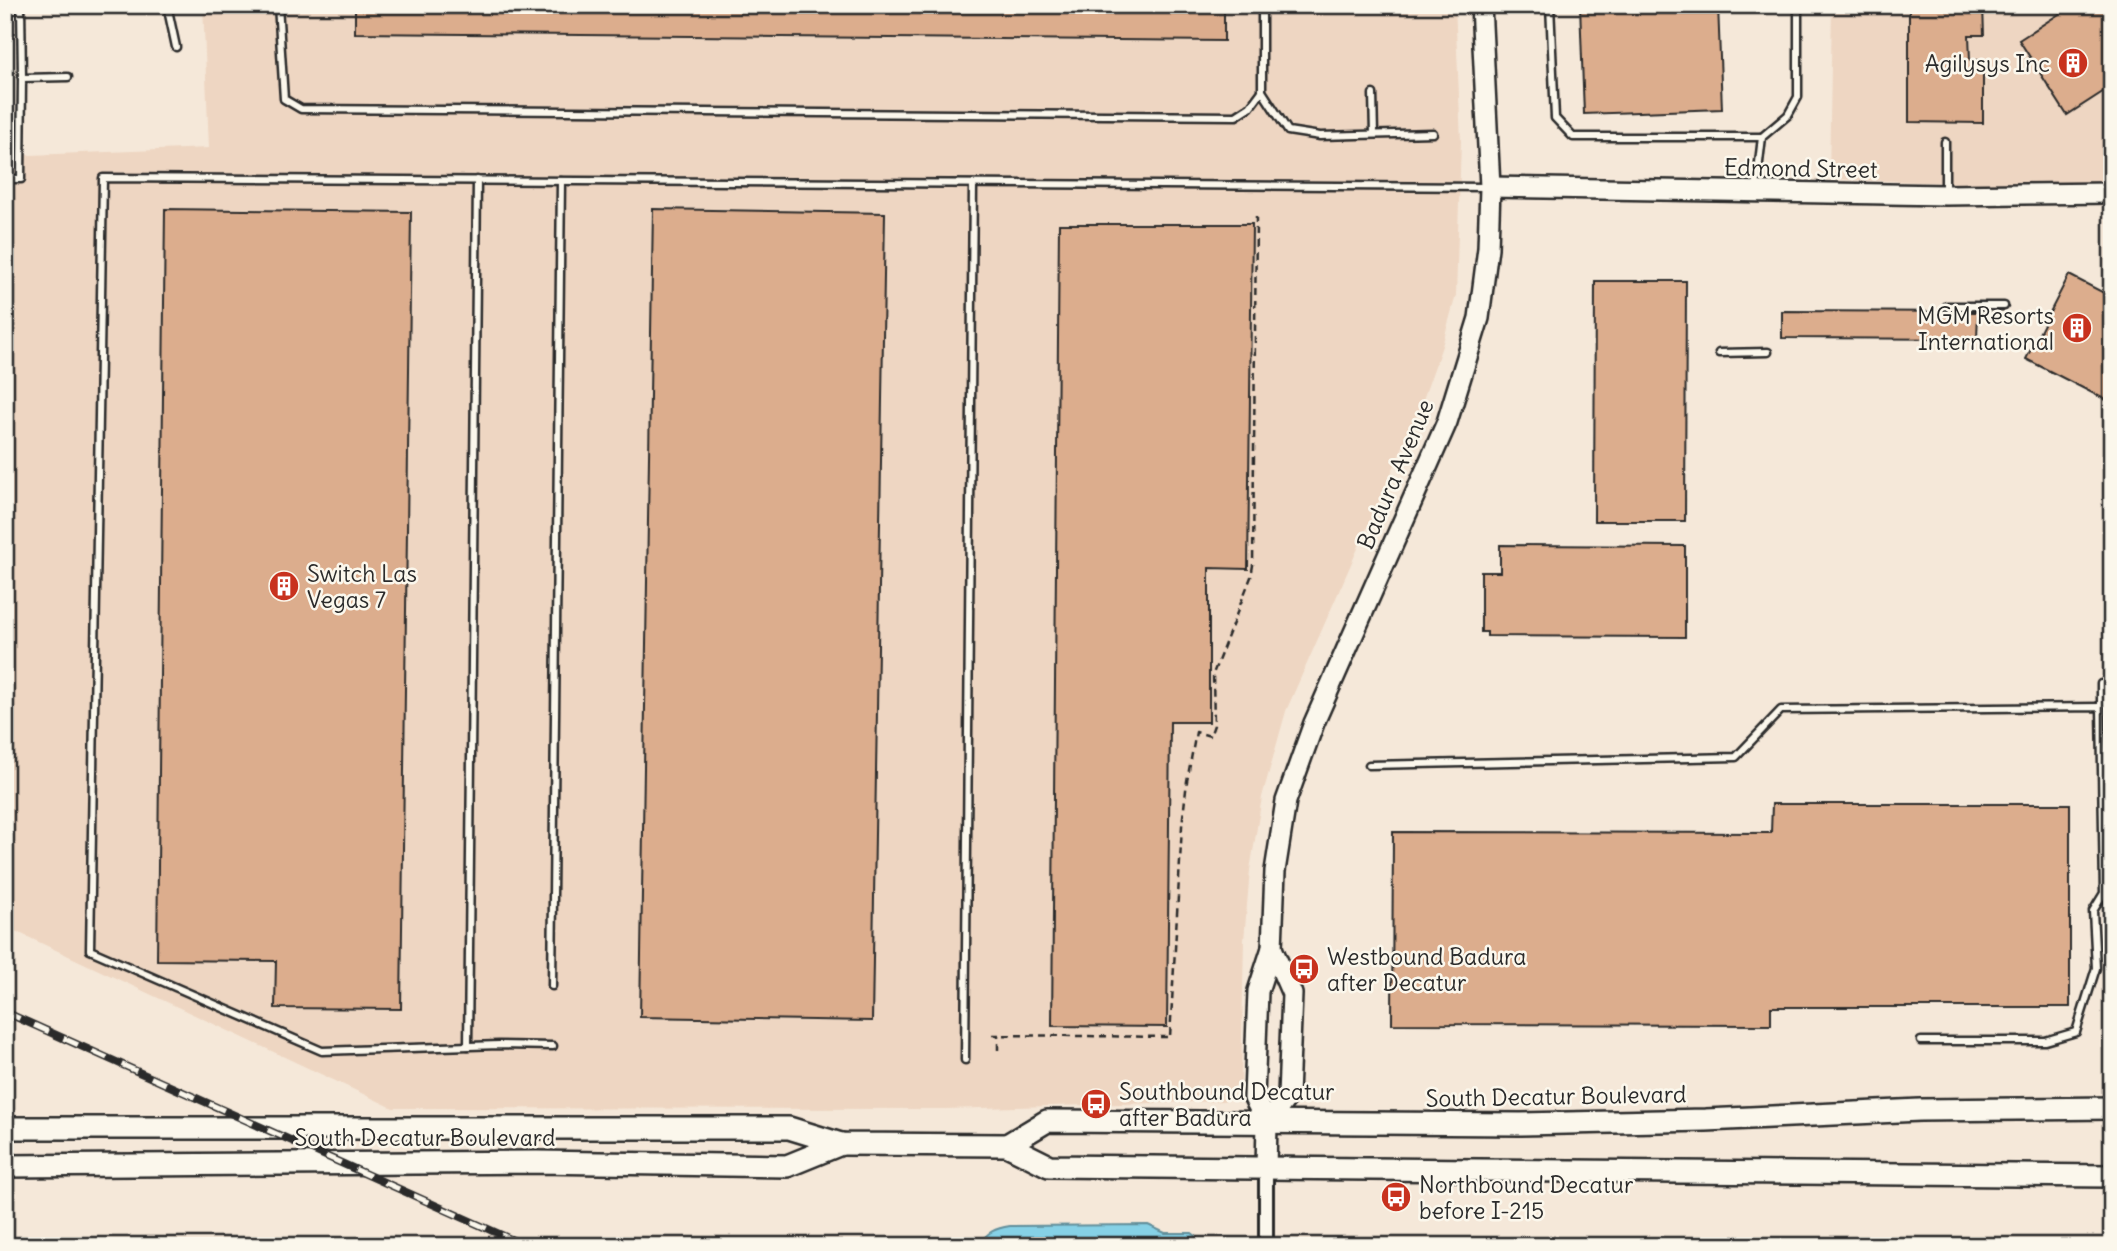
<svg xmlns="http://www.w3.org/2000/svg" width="2117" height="1251" font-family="Delius,sans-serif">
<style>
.built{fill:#eed6c2}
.water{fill:#86d1e6;stroke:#628f9b;stroke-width:2}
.building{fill:#dcad8d;stroke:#2b2b2b;stroke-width:2}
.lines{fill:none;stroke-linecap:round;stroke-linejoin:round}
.lane-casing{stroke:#2b2b2b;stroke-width:11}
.street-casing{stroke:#2b2b2b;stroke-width:18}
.secondary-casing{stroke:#2b2b2b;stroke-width:24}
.primary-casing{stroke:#2b2b2b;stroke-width:26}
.path{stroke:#2b2b2b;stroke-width:2.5;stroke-dasharray:7 5;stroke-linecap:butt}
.lane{stroke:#fbf7ec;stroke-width:6}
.street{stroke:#fbf7ec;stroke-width:12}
.secondary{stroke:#fbf7ec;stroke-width:19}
.primary{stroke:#fbf7ec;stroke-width:21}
.rail-casing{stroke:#2b2b2b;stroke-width:8}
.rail{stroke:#fbf7ec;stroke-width:5;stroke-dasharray:16;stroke-linecap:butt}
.labels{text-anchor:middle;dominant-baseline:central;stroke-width:5;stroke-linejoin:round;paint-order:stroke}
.poi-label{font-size:23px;fill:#2b2b2b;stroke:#fbf7ec;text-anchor:start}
.street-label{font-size:23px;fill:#2b2b2b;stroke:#fbf7ec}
</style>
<rect width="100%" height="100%" fill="#f5e8d9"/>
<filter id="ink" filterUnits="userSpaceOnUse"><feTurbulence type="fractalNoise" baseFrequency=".0143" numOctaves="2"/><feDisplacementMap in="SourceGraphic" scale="14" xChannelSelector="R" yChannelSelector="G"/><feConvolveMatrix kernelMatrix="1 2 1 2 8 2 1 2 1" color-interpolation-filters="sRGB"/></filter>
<g filter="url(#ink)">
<g class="built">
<polygon points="203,5 1455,5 1461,141 1456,295 1442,346 1420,408 1286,711 1262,797 1250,870 1244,940 1241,1085 1224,1101 945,1109 393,1108 11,929 5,715 5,156 209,148"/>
<polygon points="1832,5 2112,5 2112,188 1829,179"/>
</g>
<path class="water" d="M1148,1225L1165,1233H1192L1196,1236L1199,1246H978C986,1232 996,1228 1010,1226Z"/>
<g class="building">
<polygon points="355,5 1224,5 1224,41 355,33"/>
<polygon points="1580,5 1718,5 1722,109 1584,114"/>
<polygon points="1909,5 1983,5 1984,35 1969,35 1970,60 1983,60 1983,123 1909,122"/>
<polygon points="2073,5 2112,5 2112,86 2067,115 2019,40"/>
<polygon points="165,209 411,212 401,1009 275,1008 276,961 157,960"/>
<polygon points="653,209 885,213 872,1021 640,1017"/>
<polygon points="1059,224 1252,224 1248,569 1209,568 1209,722 1170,722 1167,1027 1052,1026"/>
<polygon points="2069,275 2112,297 2112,403 2026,359"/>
<polygon points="1595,281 1686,281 1685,521 1594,521"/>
<polygon points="1782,311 1978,312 1977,339 1782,338"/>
<polygon points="1500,545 1685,546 1685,637 1487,636 1487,632 1481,632 1481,572 1500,572"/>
<polygon points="1772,804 2070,804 2070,1007 1771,1007 1771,1025 1392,1024 1393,832 1771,833"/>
</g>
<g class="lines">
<g class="lane-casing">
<g id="lane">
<polyline points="21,5 22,78"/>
<polyline points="167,5 176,47"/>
<polyline points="278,5 284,99 301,109 1236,116 1250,107 1262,91 1262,5"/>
<polyline points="1550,5 1555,118 1573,137 1762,137"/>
<polyline points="1262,91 1288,131 1320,136 1433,133"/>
<polyline points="1373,94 1374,134"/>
<polyline points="1945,142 1945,193"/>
<polyline points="5,179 21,179 22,78 68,77"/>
<polyline points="1756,188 1762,137 1788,115 1798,97 1798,5"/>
<polyline points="1947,306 2004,306"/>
<polyline points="1719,353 1768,352"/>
<polyline points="2101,707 2101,684 2112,683"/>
<polyline points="1369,765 1736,757 1781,710 2101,707 2104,893 2093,911 2096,968 2076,1032 2045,1041 1921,1041"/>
<polyline points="552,986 561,181"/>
<polyline points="468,1046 477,180"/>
<polyline points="553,1046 499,1045 322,1051 90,950 103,178 1488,187"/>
<polyline points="965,1060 973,184"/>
</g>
</g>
<g class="street-casing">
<polyline id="street" points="1266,1246 1266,1168"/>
</g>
<g class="secondary-casing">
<g id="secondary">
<polyline points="1490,187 1946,195 2112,193"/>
<polyline points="1267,1123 1288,1096 1292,994 1272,948"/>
<polyline points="1266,1168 1267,1123 1254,1098 1258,991 1272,948 1275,871 1286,801 1314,723 1447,422 1479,318 1488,248 1490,187 1481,5"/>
</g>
</g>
<g class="primary-casing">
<g id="primary">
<polyline points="5,1128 789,1128 841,1144 1007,1145 1049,1166 2112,1176"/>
<polyline points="1007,1145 1047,1121 1521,1124 1706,1120 1920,1110 2112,1108"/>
<polyline points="5,1166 537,1162 787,1166 841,1144"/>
</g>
</g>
<g class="path">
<polyline points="992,1035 1170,1037 1182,826 1187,781 1196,732 1210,736 1214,725 1213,674 1251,577 1253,565 1256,217"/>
<polyline points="998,1050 998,1035"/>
</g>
<use href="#lane" class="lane"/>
<use href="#street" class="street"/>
<use href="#secondary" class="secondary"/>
<use href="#primary" class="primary"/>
<g class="rail-casing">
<polyline id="rail" points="5,1012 526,1246"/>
</g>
<use href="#rail" class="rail"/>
</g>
</g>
<defs>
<g id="building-disc" transform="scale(1.575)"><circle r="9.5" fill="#c8321e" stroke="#fbf7ec"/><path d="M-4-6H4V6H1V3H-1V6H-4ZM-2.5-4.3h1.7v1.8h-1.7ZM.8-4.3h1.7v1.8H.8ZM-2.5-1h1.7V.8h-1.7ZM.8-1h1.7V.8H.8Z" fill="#fff"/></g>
<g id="bus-disc" transform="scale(1.575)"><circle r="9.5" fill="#c8321e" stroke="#fbf7ec"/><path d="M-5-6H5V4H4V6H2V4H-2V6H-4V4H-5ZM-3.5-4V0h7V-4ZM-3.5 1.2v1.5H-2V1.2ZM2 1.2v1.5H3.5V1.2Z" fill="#fff"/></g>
</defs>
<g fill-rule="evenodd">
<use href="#building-disc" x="2073" y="63"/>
<use href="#building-disc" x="2077" y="328"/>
<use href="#building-disc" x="284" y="586"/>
<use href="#bus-disc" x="1304" y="969"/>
<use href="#bus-disc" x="1096" y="1104"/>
<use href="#bus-disc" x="1396" y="1197"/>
</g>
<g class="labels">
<g class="poi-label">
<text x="2050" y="63" text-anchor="end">Agilysys Inc</text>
<text x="2054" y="315" text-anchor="end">MGM Resorts<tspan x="2054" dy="26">International</tspan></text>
<text x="307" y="573">Switch Las<tspan x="307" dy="26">Vegas 7</tspan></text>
<text x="1327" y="956">Westbound Badura<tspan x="1327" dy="26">after Decatur</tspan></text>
<text x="1119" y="1091">Southbound Decatur<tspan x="1119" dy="26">after Badura</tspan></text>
<text x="1419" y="1184">Northbound Decatur<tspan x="1419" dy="26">before I-215</tspan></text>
</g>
<g class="street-label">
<text transform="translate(1801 168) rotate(1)">Edmond Street</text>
<text transform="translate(1395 474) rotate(-67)">Badura Avenue</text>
<text transform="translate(1556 1096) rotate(-1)">South Decatur Boulevard</text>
<text x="425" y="1137">South Decatur Boulevard</text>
</g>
</g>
<rect width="2117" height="1251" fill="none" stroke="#fbf7ec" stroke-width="28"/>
<rect x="14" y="14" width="2089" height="1223" fill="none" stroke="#2b2b2b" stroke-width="2.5" filter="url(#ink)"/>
</svg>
